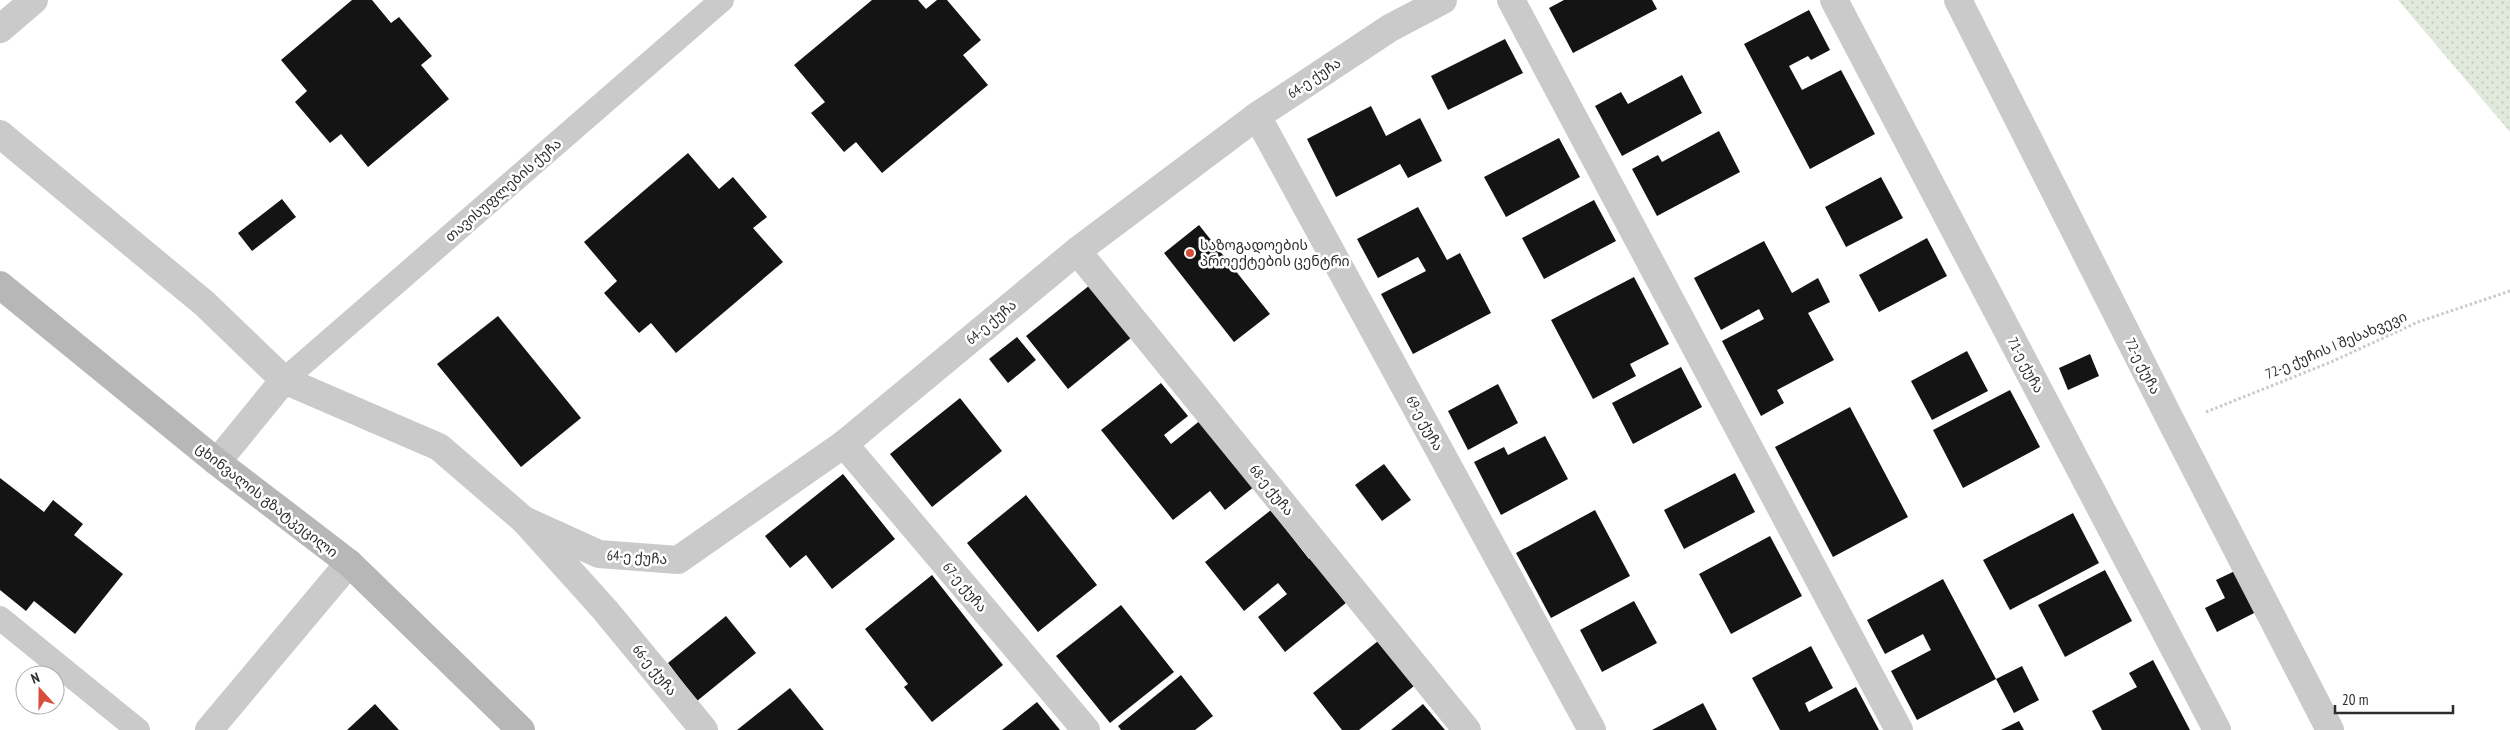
<svg xmlns="http://www.w3.org/2000/svg" width="2510" height="730" font-family="'PT Sans Narrow','Noto Sans Georgian',sans-serif">
<style>
.grass{fill:url(#grass-dots)}
.building{fill:#141414}
.lines{fill:none;stroke-linecap:round;stroke-linejoin:round}
.path{stroke:#cacaca;stroke-width:3;stroke-dasharray:2.5 2.5;stroke-linecap:butt}
.lane{stroke:#cacaca;stroke-width:24}
.street{stroke:#cacaca;stroke-width:28}
.secondary{stroke:#b7b7b7;stroke-width:28}
.poi-dot{fill:#d84e3a;stroke:#fff;stroke-width:2}
.labels{text-anchor:middle;dominant-baseline:central;stroke-width:5;stroke-linejoin:round;paint-order:stroke}
.street-label{font-size:14px;fill:#2d2d2d;stroke:#fff}
.poi-label{font-size:14px;fill:#2d2d2d;stroke:#fff;text-anchor:start}
</style>
<defs>
<pattern id="grass-dots" width="8" height="8" patternUnits="userSpaceOnUse" patternTransform="scale(1.25)"><rect width="8" height="8" fill="#e0e9db"/><path d="M2 2h.1M6 6h.1" fill="none" stroke="#c0c8bc" stroke-width="1.8" stroke-linecap="round"/></pattern>
</defs>
<rect width="100%" height="100%" fill="#fff"/>
<polygon class="grass" points="2398,0 2510,0 2510,132"/>
<g class="building">
<polygon points="352,0 372,0 391,23 399,17 432,56 421,65 449,99 368,167 341,134 330,143 295,102 307,91 281,60"/>
<polygon points="872,0 918,0 926,9 937,0 947,0 981,40 963,55 988,85 882,173 856,142 844,152 811,113 825,102 794,65"/>
<polygon points="1564,0 1652,0 1657,9 1573,53 1549,8"/>
<polygon points="1809,10 1830,50 1811,60 1808,56 1789,66 1802,90 1841,70 1875,134 1810,169 1744,44"/>
<polygon points="1505,39 1523,73 1448,110 1431,76"/>
<polygon points="1682,75 1702,113 1622,156 1595,106 1621,92 1628,104"/>
<polygon points="1371,106 1386,136 1420,118 1442,161 1408,178 1400,164 1336,197 1307,139"/>
<polygon points="1719,131 1740,172 1657,216 1632,169 1658,155 1662,162"/>
<polygon points="1559,138 1580,177 1506,217 1484,177"/>
<polygon points="688,153 719,189 733,177 767,217 753,228 783,262 676,353 651,323 639,333 604,293 617,281 584,242"/>
<polygon points="1881,177 1903,218 1846,247 1825,207"/>
<polygon points="282,199 296,217 252,251 238,233"/>
<polygon points="1594,200 1616,241 1544,279 1522,238"/>
<polygon points="1418,207 1447,260 1460,253 1491,313 1413,354 1381,294 1426,271 1418,257 1378,278 1357,239"/>
<polygon points="1199,225 1270,314 1234,342 1164,253"/>
<polygon points="1927,238 1947,276 1879,312 1859,275"/>
<polygon points="1764,241 1792,293 1818,278 1830,302 1808,313 1834,360 1777,390 1784,403 1761,416 1722,341 1764,319 1759,309 1721,330 1694,278"/>
<polygon points="1634,277 1669,344 1630,364 1636,376 1593,399 1551,320"/>
<polygon points="1090,285 1132,337 1068,389 1026,336"/>
<polygon points="498,316 581,418 521,467 437,364"/>
<polygon points="1017,337 1036,360 1008,383 989,359"/>
<polygon points="1967,351 1988,391 1932,420 1911,381"/>
<polygon points="2090,354 2099,376 2068,390 2059,368"/>
<polygon points="1681,367 1702,407 1633,444 1612,403"/>
<polygon points="1161,383 1188,416 1164,435 1171,444 1202,419 1255,486 1225,510 1210,491 1173,520 1101,430"/>
<polygon points="1498,384 1518,423 1468,450 1448,411"/>
<polygon points="2010,390 2040,447 1963,488 1933,430"/>
<polygon points="960,398 1002,451 932,507 890,454"/>
<polygon points="1850,407 1908,517 1833,557 1775,447"/>
<polygon points="1545,436 1568,479 1501,515 1474,462 1504,447 1508,455"/>
<polygon points="1384,464 1411,500 1382,521 1355,485"/>
<polygon points="1735,473 1755,512 1684,549 1664,510"/>
<polygon points="843,474 895,539 832,589 806,555 790,568 765,536"/>
<polygon points="0,478 44,512 53,500 83,524 74,535 123,574 75,634 34,601 26,611 0,590"/>
<polygon points="1026,495 1097,585 1038,632 967,543"/>
<polygon points="1271,510 1309,559 1317,553 1352,598 1285,652 1258,617 1287,594 1278,583 1244,611 1205,562"/>
<polygon points="1595,510 1630,576 1551,618 1516,553"/>
<polygon points="2073,513 2099,563 2010,610 1983,560"/>
<polygon points="1770,536 1802,596 1731,634 1699,574"/>
<polygon points="2239,569 2260,610 2217,632 2205,608 2225,598 2216,580"/>
<polygon points="2105,570 2132,621 2065,657 2038,605"/>
<polygon points="932,575 1003,665 932,722 904,687 908,684 865,629"/>
<polygon points="1943,579 1996,679 2022,666 2039,700 2014,713 1996,679 1917,720 1891,671 1931,650 1923,634 1885,654 1867,620"/>
<polygon points="1634,601 1657,643 1602,672 1580,630"/>
<polygon points="1121,605 1174,672 1110,723 1056,656"/>
<polygon points="726,616 756,653 697,701 668,663"/>
<polygon points="1378,641 1414,686 1359,730 1342,730 1313,693"/>
<polygon points="1811,646 1833,688 1805,703 1809,712 1856,687 1879,730 1780,730 1752,678"/>
<polygon points="2153,660 2190,730 2102,730 2092,711 2137,687 2129,673"/>
<polygon points="1181,675 1213,716 1195,730 1121,730 1118,726"/>
<polygon points="790,688 824,730 737,730"/>
<polygon points="1037,702 1060,730 1002,730"/>
<polygon points="1703,703 1717,730 1652,730"/>
<polygon points="375,704 399,730 347,730"/>
<polygon points="1423,704 1445,730 1391,730"/>
<polygon points="2019,721 2024,730 2001,730"/>
</g>
<g class="lines">
<polyline class="path" points="2206,412 2331,362 2418,322 2510,291"/>
<g class="lane">
<polyline points="284,380 722,0"/>
<polyline points="0,618 138,730"/>
</g>
<g class="street">
<polyline points="1511,0 1899,730"/>
<polyline points="1834,0 2217,730"/>
<polyline points="1958,0 2173,425 2330,730"/>
<polyline points="0,29 34,0"/>
<polyline points="1257,116 1592,730"/>
<polyline points="0,134 205,304 284,380 439,447 524,520 605,610 704,730"/>
<polyline points="1077,251 1467,730"/>
<polyline points="844,444 1086,730"/>
<polyline points="217,462 284,380"/>
<polyline points="524,520 599,554 678,560 844,444 1077,251 1257,116 1390,28 1443,0"/>
<polyline points="209,730 349,563"/>
</g>
<polyline class="secondary" points="0,285 217,462 349,563 521,730"/>
</g>
<circle class="poi-dot" cx="1190" cy="253" r="5"/>
<g class="labels">
<g class="street-label">
<text transform="translate(1314 78) rotate(-34)">64-ე ქუჩა</text>
<text transform="translate(503 190) rotate(-41)">თავისუფლების ქუჩა</text>
<text transform="translate(991 322) rotate(-40)">64-ე ქუჩა</text>
<text transform="translate(2336 345) rotate(-23)">72-ე ქუჩის I შესახვევი</text>
<text transform="translate(2026 365) rotate(62)">71-ე ქუჩა</text>
<text transform="translate(2143 366) rotate(63)">72-ე ქუჩა</text>
<text transform="translate(1425 423) rotate(61)">69-ე ქუჩა</text>
<text transform="translate(1272 490) rotate(51)">68-ე ქუჩა</text>
<text transform="translate(267 500) rotate(38)">ცხინვალის გზატკეცილი</text>
<text transform="translate(637 557) rotate(4)">64-ე ქუჩა</text>
<text transform="translate(965 587) rotate(50)">67-ე ქუჩა</text>
<text transform="translate(655 670) rotate(51)">66-ე ქუჩა</text>
</g>
<g class="poi-label">
<text x="1200" y="245">საზოგადოების<tspan x="1200" dy="16">პროექტების ცენტრი</tspan></text>
</g>
</g>
<g transform="translate(40 690) rotate(339)"><circle r="24" fill="#ffffff" stroke="#ababab"/>
<path d="M0-4L9 19L0 12L-9 19Z" fill="#d84e3a"/>
<text y="-8" font-size="14" font-weight="bold" text-anchor="middle" fill="#2d2d2d">N</text>
</g>
<path d="M2335 705v8h118v-8" fill="none" stroke="#2d2d2d" stroke-width="2.5"/>
<text x="2342" y="705" font-size="15" fill="#2d2d2d" stroke="#ffffff" stroke-width="4" paint-order="stroke">20 m</text>
</svg>
